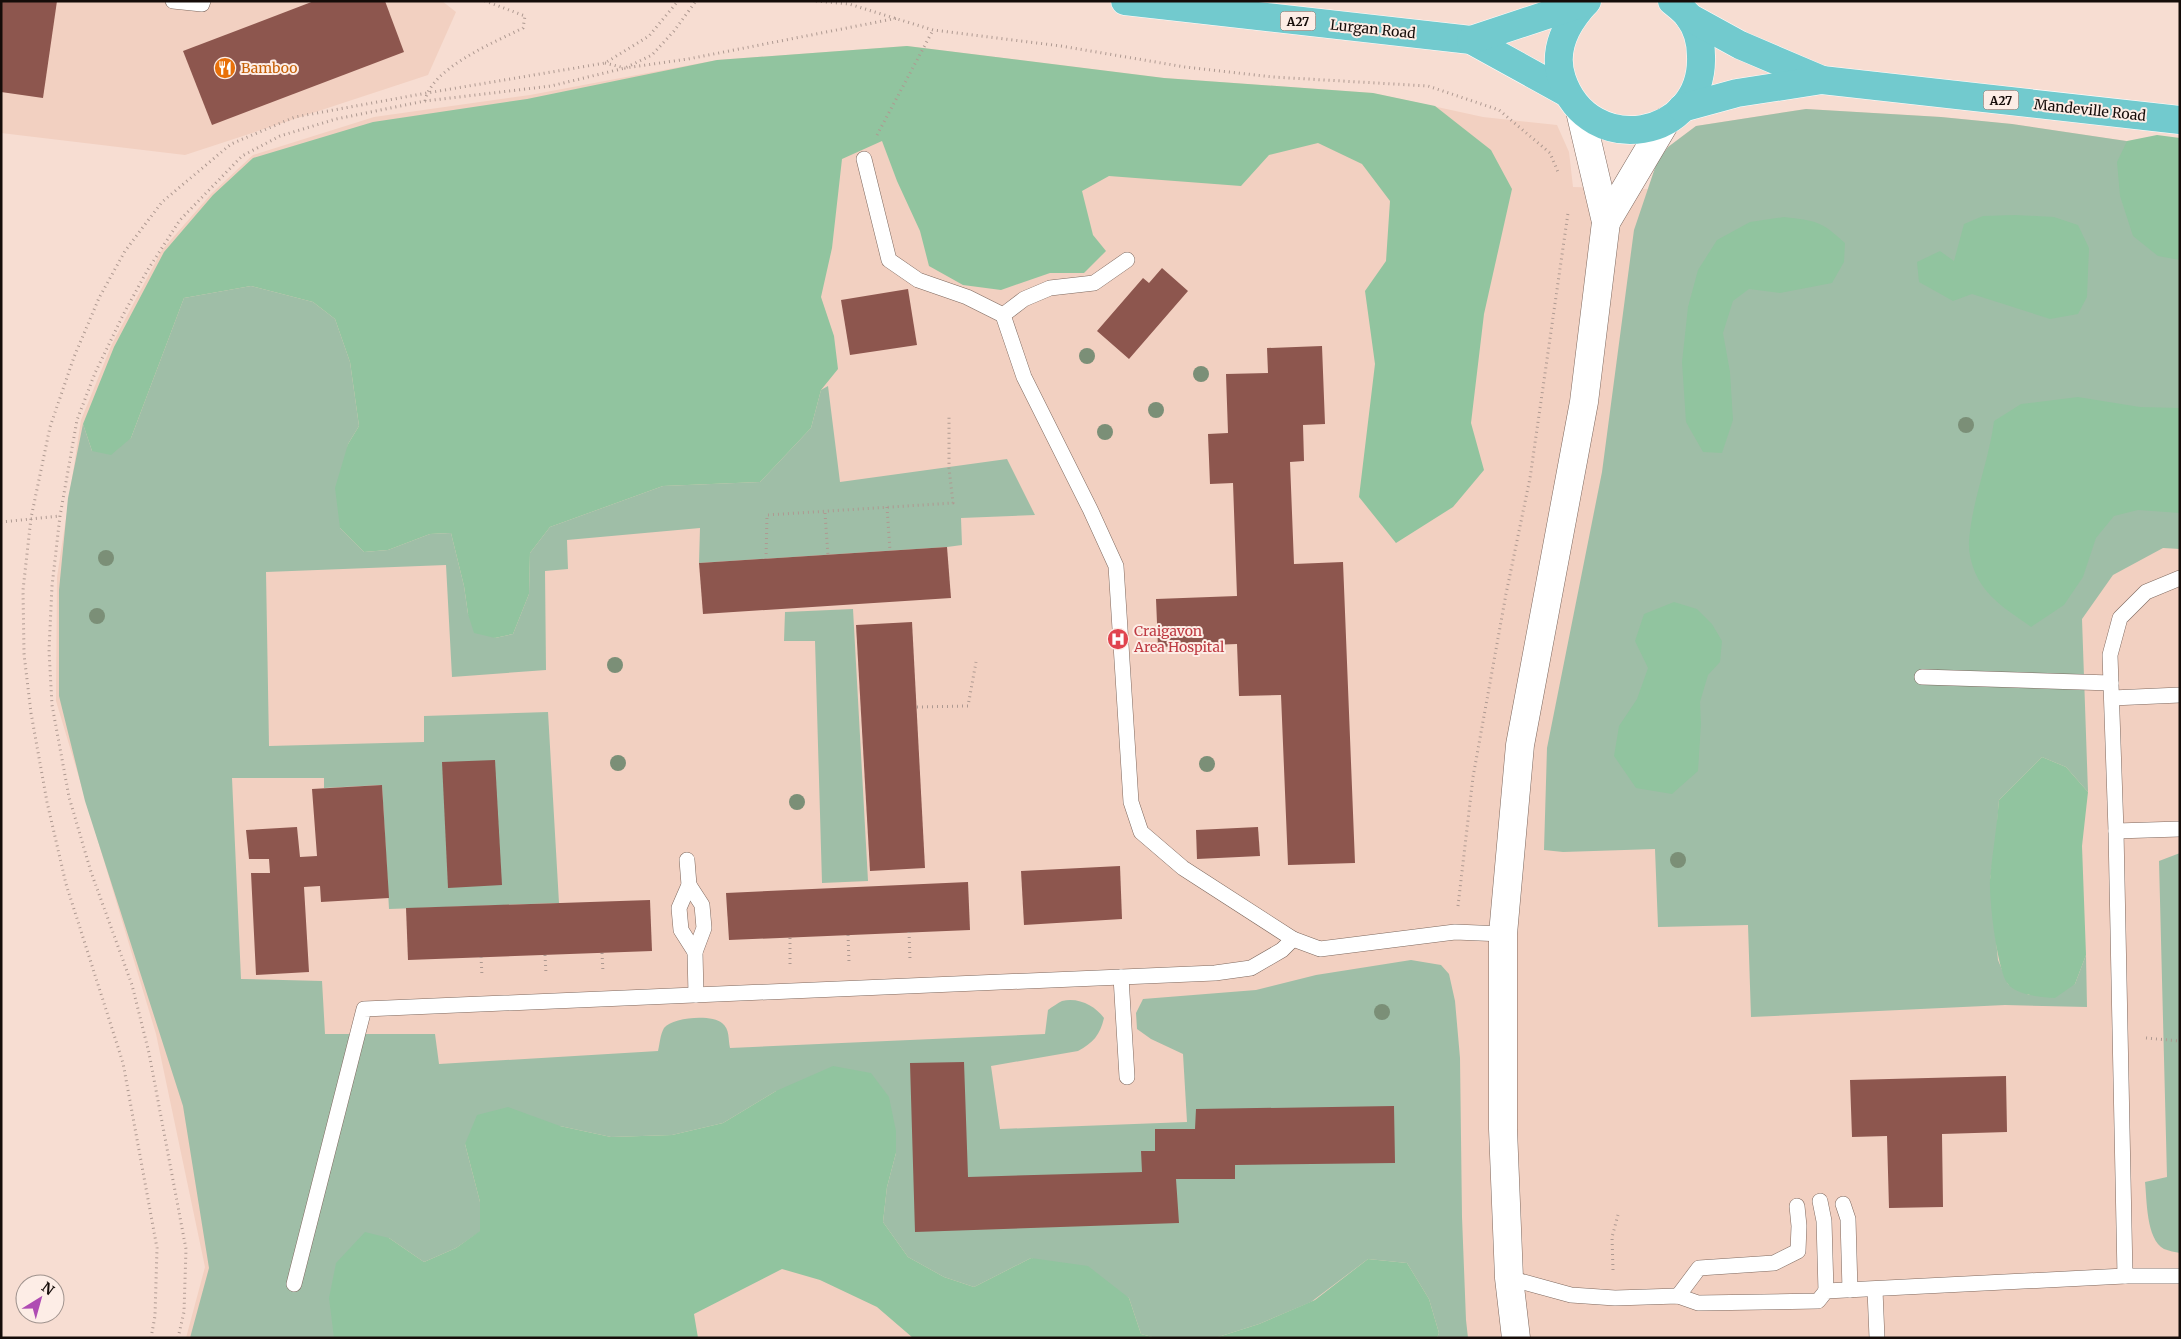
<svg xmlns="http://www.w3.org/2000/svg" width="2181" height="1339" font-family="Merriweather,serif">
<style>
.built{fill:#f2d0c1}
.green{fill:#9fbea7}
.forest{fill:#91c49f}
.building{fill:#8d564e}
.lines{fill:none;stroke-linecap:round;stroke-linejoin:round}
.service-casing{stroke:#7e685e;stroke-width:16}
.minor-casing{stroke:#7e685e;stroke-width:29}
.primary-casing{stroke:#fff;stroke-width:29}
.path{stroke:#ae9991;stroke-width:3;stroke-dasharray:1 4;stroke-linecap:butt}
.service{stroke:#fff;stroke-width:15}
.minor{stroke:#fff;stroke-width:28}
.primary{stroke:#72cace;stroke-width:28}
.tree{fill:#7b8f77}
.labels{text-anchor:middle;dominant-baseline:central;stroke-width:4;stroke-linejoin:round;paint-order:stroke}
.shield{fill:#fdede6;stroke:#5b504b;stroke-width:1}
.shield-label{font-size:12px;font-weight:bold;fill:#150c09}
.street-label{font-size:14px;fill:#150c09;stroke:#fdede6}
.food-label{font-size:14px;fill:#c56008;stroke:#fdede6;text-anchor:start}
.health-label{font-size:14px;fill:#be3a42;stroke:#fdede6;text-anchor:start}
</style>
<rect width="100%" height="100%" fill="#f7ddd2"/>
<g class="built">
<polygon points="1,1 442,1 456,12 428,75 185,155 1,133"/>
<polygon points="907,46 1164,78 1373,93 1483,117 1557,125 1569,152 1573,187 1648,189 1657,162 1668,147 1696,126 1806,109 1941,117 2012,124 2180,149 2180,1338 186,1338 205,1267 156,1034 56,701 57,577 81,420 112,344 162,250 212,193 253,155 374,117 530,95 717,60"/>
</g>
<g class="green">
<polygon points="1806,109 1941,117 2012,124 2180,149 2180,549 2163,548 2113,575 2082,619 2088,792 2066,767 2042,757 1999,800 1996,839 1990,881 1998,960 2008,984 2029,995 2075,984 2086,955 2087,1007 2005,1005 1751,1017 1748,925 1658,927 1655,849 1563,852 1544,850 1547,748 1602,472 1634,230 1657,162 1668,147 1696,126"/>
<path d="M251,286L313,302L335,319L350,362L359,426L348,444L340,528L364,552L388,550L430,534L451,533L464,586L468,614L495,638L513,634L529,594L530,553L550,527L663,486L760,482L811,428L821,390L828,386L840,482L1007,459L1035,515L961,518L962,545L947,547L699,563L700,528L567,540L568,569L545,571L546,670L452,677L446,565L266,572L269,746L424,742V716L548,712L559,903L389,909L382,785L324,788V778H232L241,979L322,981L325,1034H435L439,1064L658,1051C660,1043 660,1035 664,1028C672,1017 712,1014 722,1023C730,1029 728,1039 730,1048L1045,1034L1048,1010C1052,1007 1058,1003 1062,1001C1079,997 1095,1006 1104,1018C1100,1035 1093,1043 1078,1051L991,1066L1000,1129L1187,1122L1183,1054L1151,1039L1137,1029L1136,1013L1143,999L1256,990L1316,975L1411,960L1441,965L1449,974L1455,1001L1460,1058L1462,1217L1466,1320L1468,1338H1437L1439,1333L1429,1299L1407,1263L1368,1259L1311,1302L1259,1324L1215,1338H1156L1141,1334L1129,1298L1031,1258L974,1287L944,1277L908,1257L883,1222L887,1187L896,1153L776,1091L723,1123L672,1135L611,1137L560,1126L465,1144L480,1202L481,1231L456,1248L424,1262L389,1238L334,1333V1338H190L209,1268L183,1106L85,801L59,696V590L68,498L83,424L92,451L131,438L184,298Z"/>
<polygon points="853,609 868,881 822,883 815,641 784,641 785,612"/>
<path d="M2180,853V1253C2175,1252 2169,1251 2164,1249C2146,1239 2147,1200 2145,1182L2167,1177L2159,861Z"/>
</g>
<g class="forest">
<polygon points="907,46 1164,78 1373,93 1435,106 1491,150 1512,189 1484,314 1471,423 1484,470 1453,507 1396,543 1359,497 1375,364 1365,291 1386,261 1390,201 1362,164 1318,143 1269,155 1241,186 1109,176 1082,191 1093,235 1106,251 1084,273 1050,273 1001,290 963,285 929,266 920,231 897,181 882,141 842,159 832,248 821,297 834,336 838,369 821,390 811,428 760,482 663,486 550,527 530,553 529,594 513,634 495,638 474,633 468,614 464,586 451,533 430,534 388,550 364,552 340,528 335,488 348,444 359,426 350,362 335,319 313,302 251,286 184,298 131,438 111,455 92,451 83,424 114,347 164,252 213,195 253,158 373,122 527,99 717,60"/>
<polygon points="2157,135 2180,138 2180,260 2158,256 2133,236 2120,196 2117,162 2127,141"/>
<polygon points="2015,215 2054,217 2078,225 2089,248 2087,297 2078,314 2050,319 1972,294 1953,301 1919,282 1917,262 1940,251 1954,261 1964,224 1983,216"/>
<path d="M1784,217C1816,221 1820,220 1845,243L1844,262L1832,283L1780,293L1749,289L1733,301L1723,333L1730,372L1733,420L1722,453L1703,452L1686,422L1682,362L1688,307L1698,270L1717,240L1750,222Z"/>
<path d="M2078,397L2140,407L2180,408V513L2138,510L2114,516L2096,538L2083,577L2064,605L2031,627C2018,617 2002,608 1991,596C1977,582 1968,561 1969,541C1972,500 1989,461 1994,421L2021,404Z"/>
<polygon points="1674,602 1697,609 1712,624 1722,641 1720,662 1708,675 1700,702 1701,723 1698,771 1672,794 1636,788 1614,756 1619,726 1637,699 1648,668 1635,641 1644,614"/>
<path d="M2042,757L2066,767L2088,792L2082,846L2086,955L2075,984L2055,998C2042,997 2018,996 2008,984C1997,971 1989,899 1990,880C1992,854 1997,827 1999,800Z"/>
<polygon points="833,1066 871,1073 889,1097 896,1131 896,1153 887,1187 883,1222 908,1257 944,1277 974,1287 1031,1258 1088,1266 1129,1298 1141,1334 1156,1338 913,1338 877,1307 820,1280 782,1269 694,1314 698,1338 334,1338 329,1298 336,1263 365,1232 389,1238 424,1262 456,1248 480,1231 480,1202 465,1144 477,1115 508,1107 560,1126 611,1137 672,1135 723,1123 776,1091"/>
<polygon points="1368,1259 1407,1263 1429,1299 1439,1333 1437,1338 1215,1338 1259,1324 1315,1300"/>
</g>
<g class="building">
<polygon points="1,1 57,1 43,98 1,92"/>
<polygon points="314,1 385,1 404,52 212,125 183,51"/>
<polygon points="1162,268 1188,291 1129,359 1097,331 1143,278 1149,283"/>
<polygon points="908,289 917,345 850,355 841,300"/>
<polygon points="1322,346 1325,424 1303,425 1304,461 1290,462 1294,564 1343,562 1355,863 1288,865 1281,695 1239,696 1237,644 1158,647 1156,599 1237,596 1233,483 1210,484 1208,434 1228,433 1226,374 1268,373 1267,348"/>
<polygon points="947,547 951,598 703,614 699,563"/>
<polygon points="912,622 925,868 870,871 856,625"/>
<polygon points="495,760 502,885 448,888 442,762"/>
<polygon points="382,785 389,898 321,902 320,886 304,887 309,972 256,975 251,873 270,873 269,859 249,859 246,830 297,827 300,857 317,856 312,789"/>
<polygon points="1258,827 1260,856 1197,859 1196,830"/>
<polygon points="1120,866 1122,919 1024,925 1021,871"/>
<polygon points="968,882 970,930 729,940 726,893"/>
<polygon points="650,900 652,951 408,960 406,908"/>
<polygon points="964,1062 968,1177 1142,1172 1141,1151 1155,1151 1155,1129 1195,1129 1196,1109 1394,1106 1395,1163 1235,1165 1235,1179 1176,1179 1179,1223 915,1232 910,1063"/>
<polygon points="2006,1076 2007,1132 1942,1134 1943,1207 1889,1208 1887,1136 1852,1137 1850,1080"/>
</g>
<g class="lines">
<g class="service-casing">
<g id="service">
<polyline points="173,1 202,4 203,1"/>
<polyline points="864,159 889,260 918,280 967,297 1003,315 1024,299 1050,288 1094,283 1127,260"/>
<polyline points="1003,315 1024,377 1090,509 1116,566 1131,802 1141,832 1183,868 1293,939 1320,949 1455,932 1503,934"/>
<polyline points="1922,677 2111,683"/>
<polyline points="2112,698 2180,695"/>
<polyline points="2116,831 2180,829"/>
<polyline points="687,860 689,885 679,908 681,930 695,952"/>
<polyline points="689,885 702,905 704,928 695,952 696,995"/>
<polyline points="1121,977 1127,1077"/>
<polyline points="1820,1201 1824,1221 1826,1291"/>
<polyline points="1843,1204 1848,1219 1850,1290"/>
<polyline points="2125,1276 2116,831 2110,655 2120,618 2146,592 2180,578"/>
<polyline points="1509,1278 1571,1295 1615,1298 1678,1296 1698,1303 1818,1301 1826,1291 2125,1276 2180,1276"/>
<polyline points="294,1284 364,1009 1215,973 1251,968 1282,950 1293,939"/>
<polyline points="1875,1290 1877,1338"/>
<polyline points="1678,1296 1699,1268 1774,1263 1798,1251 1799,1226 1797,1206"/>
</g>
</g>
<g class="minor-casing">
<g id="minor">
<polyline points="1606,222 1666,121"/>
<polyline points="1516,1338 1509,1278 1503,1129 1503,934 1520,745 1584,402 1606,222 1580,111"/>
</g>
</g>
<g class="primary-casing">
<g id="primary">
<polyline points="1125,1 1471,40 1567,93"/>
<path d="M1587,1C1567,22 1552,50 1562,79C1589,159 1704,140 1701,56C1701,43 1697,28 1689,17C1685,11 1678,6 1672,1"/>
<polyline points="1689,17 1740,45 1822,80"/>
<polyline points="1471,40 1586,2"/>
<polyline points="1682,108 1737,93 1822,80 2180,120"/>
</g>
</g>
<g class="path">
<polyline points="816,1 849,4 933,30 1061,46 1185,67 1273,77 1428,86 1499,110 1550,153 1558,172"/>
<polyline points="605,63 625,68 688,59 898,18"/>
<path d="M425,101C431,68 495,42 523,28L525,16L485,1"/>
<polyline points="877,135 933,30"/>
<polyline points="887,507 890,551"/>
<polyline points="825,513 828,556"/>
<polyline points="1,522 60,516"/>
<polyline points="766,559 767,515 953,503 949,468 949,416"/>
<polyline points="917,707 968,706 976,662"/>
<polyline points="1458,906 1473,777 1506,594 1530,478 1568,213"/>
<polyline points="909,932 910,959"/>
<polyline points="848,935 849,962"/>
<polyline points="790,938 790,965"/>
<polyline points="602,953 603,972"/>
<polyline points="545,955 546,974"/>
<polyline points="481,957 482,976"/>
<polyline points="2146,1038 2180,1041"/>
<polyline points="1613,1270 1612,1237 1618,1215"/>
<polyline points="151,1338 155,1316 157,1248 123,1063 66,884 47,802 31,713 24,654 23,590 31,518 50,427 74,357 99,298 125,251 162,202 231,144 295,117 427,93 605,63 649,36 678,1"/>
<polyline points="178,1338 184,1312 186,1249 149,1053 132,985 91,872 69,797 52,705 49,650 52,586 60,516 77,420 95,373 123,315 147,271 180,220 242,156 280,136 336,119 425,101 551,86 625,68 652,55 674,31 696,1"/>
</g>
<use href="#service" class="service"/>
<use href="#minor" class="minor"/>
<use href="#primary" class="primary"/>
</g>
<g class="tree">
<circle cx="1087" cy="356" r="8"/>
<circle cx="1201" cy="374" r="8"/>
<circle cx="1156" cy="410" r="8"/>
<circle cx="1966" cy="425" r="8"/>
<circle cx="1105" cy="432" r="8"/>
<circle cx="106" cy="558" r="8"/>
<circle cx="97" cy="616" r="8"/>
<circle cx="615" cy="665" r="8"/>
<circle cx="618" cy="763" r="8"/>
<circle cx="1207" cy="764" r="8"/>
<circle cx="797" cy="802" r="8"/>
<circle cx="1678" cy="860" r="8"/>
<circle cx="1382" cy="1012" r="8"/>
</g>
<defs>
<g id="restaurant-disc" transform="scale(1.125)"><circle r="9.5" fill="#e8710a" stroke="#fdede6"/><path d="M-5-6h1v4h1v-4h1v4h1v-4h1v5L-1.5 .5V6h-2V.5L-5-1ZM5-6V6H3V1.5H1.5Q1.5-4 5-6Z" fill="#fff"/></g>
<g id="hospital-disc" transform="scale(1.125)"><circle r="9.5" fill="#e0444e" stroke="#fdede6"/><path d="M-5-5h3v3.5h4V-5h3V5h-3V1.5h-4V5h-3Z" fill="#fff"/></g>
</defs>
<g fill-rule="evenodd">
<use href="#restaurant-disc" x="225" y="68"/>
<use href="#hospital-disc" x="1118" y="639"/>
</g>
<g class="labels">
<g class="shield">
<rect x="1280.5" y="11.5" width="35" height="19" rx="4"/>
<rect x="1983.5" y="90.5" width="35" height="19" rx="4"/>
</g>
<g class="shield-label">
<text x="1298" y="21">A27</text>
<text x="2001" y="100">A27</text>
</g>
<g class="street-label">
<text transform="translate(1373 29) rotate(6)">Lurgan Road</text>
<text transform="translate(2090 110) rotate(6)">Mandeville Road</text>
</g>
<g class="food-label">
<text x="241" y="68">Bamboo</text>
</g>
<g class="health-label">
<text x="1134" y="631">Craigavon<tspan x="1134" dy="16">Area Hospital</tspan></text>
</g>
</g>
<rect width="2181" height="1339" fill="none" stroke="#150c09" stroke-width="5"/>
<g transform="translate(40 1299) rotate(37)"><circle r="24" fill="#fdede6" stroke="#a0938e"/>
<path d="M0-4L9 19L0 12L-9 19Z" fill="#af4cb3"/>
<text y="-8" font-size="14" font-weight="bold" text-anchor="middle" fill="#150c09">N</text>
</g>
</svg>
